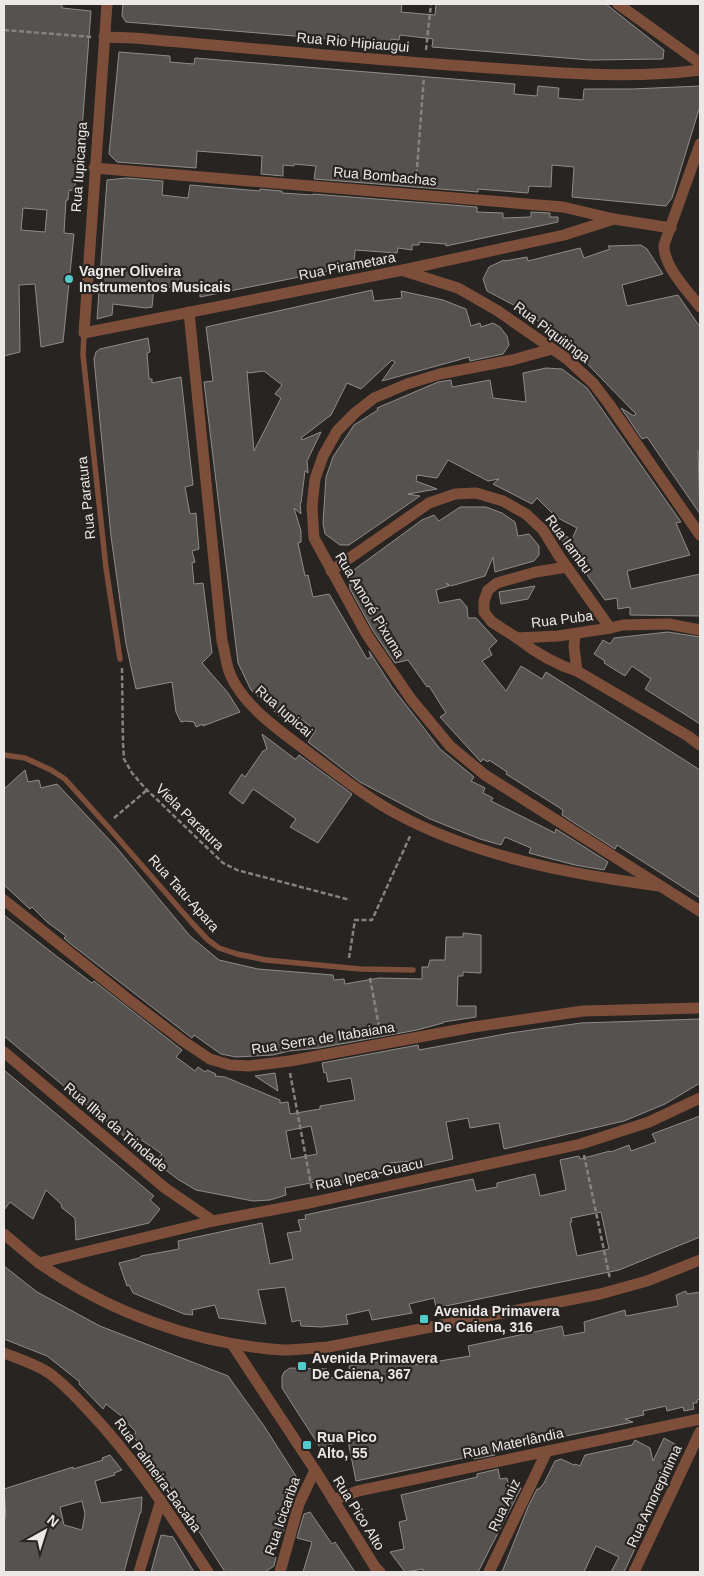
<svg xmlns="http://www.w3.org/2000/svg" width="704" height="1576" font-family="Arial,sans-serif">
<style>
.building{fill:#565250;stroke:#918c8a;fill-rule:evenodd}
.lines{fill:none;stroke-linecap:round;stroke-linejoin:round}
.path{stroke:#868280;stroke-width:2.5;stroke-dasharray:5 2.5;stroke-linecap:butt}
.lane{stroke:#7d4f3b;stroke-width:5.5}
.street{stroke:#7d4f3b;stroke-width:11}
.poi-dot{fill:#53cdcb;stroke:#282422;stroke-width:2}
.labels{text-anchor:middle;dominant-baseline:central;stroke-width:4.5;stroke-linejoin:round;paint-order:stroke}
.street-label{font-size:14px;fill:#ebe8e7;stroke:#282422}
.poi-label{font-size:14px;font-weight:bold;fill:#ebe8e7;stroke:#282422;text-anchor:start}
</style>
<rect width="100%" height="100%" fill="#282422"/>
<g class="building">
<path d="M4,4H62V8L91,11L79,169H76L75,191L69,190L68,200H66L64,233L74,234L63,342L41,347L35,284L19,285L20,352L4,356ZM23,208L47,210L45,232L21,230Z"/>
<polygon points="123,4 402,4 401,12 435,15 436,4 606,4 664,50 663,59 590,60 432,47 433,39 400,35 399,40 391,39 390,44 126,22 122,16"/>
<polygon points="119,52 170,56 170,62 194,64 195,58 515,84 514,94 537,96 538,86 559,88 558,98 583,100 584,89 632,89 700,86 700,106 672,198 666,206 572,197 574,167 552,165 551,187 529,186 528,193 478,189 478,192 314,179 316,166 294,164 294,166 283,165 283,176 261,174 262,156 197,151 196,168 117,162 109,154"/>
<polygon points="127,178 163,181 162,195 188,198 190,185 260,191 260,189 282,191 282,193 313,195 313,194 477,207 477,212 503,213 503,218 531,217 531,212 550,213 550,217 558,217 558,222 446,246 446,244 419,242 419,245 412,245 412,250 398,248 397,253 355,250 354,266 200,297 200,289 154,286 152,307 146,308 113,304 112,315 97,319 107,180"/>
<polygon points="641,245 647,249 663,274 622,285 627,306 678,295 700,327 700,451 698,451 700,514 647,437 642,439 621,408 634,416 636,414 568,344 525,311 487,291 483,279 489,267 504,260 505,261 527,257 528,261 580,248 584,258 610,249 608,246"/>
<path d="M372,290L374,301L402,298L401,291L443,300L466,309L471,326L480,323L481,327L493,323L500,327L507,336L509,345L503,354L470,361L469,357L382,381L395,362L392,360L361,389L347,383L331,415L301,438L302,440L321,432L307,461L308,473L305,471L301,503H300L301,514L294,508L301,531V542L298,543L305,576L308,575L313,597L329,594L367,659L371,657L369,651L392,687L440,749L474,777L471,781L485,788L483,793L493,798L491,801L555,833L556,829L608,862L604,870L575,865L529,853L531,848L505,837L501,845L480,839L430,819L360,782L308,742L316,730L296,716L286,722L251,690L238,663L204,382L213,381L206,327ZM247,371L249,373L264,371L282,385L275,394L281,398L254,451Z"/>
<polygon points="148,338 150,352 147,353 149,379 152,379 152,383 181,377 193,485 185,487 190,514 196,513 199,549 192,551 195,562 192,563 194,584 203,583 212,653 202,663 228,693 240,712 203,726 203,724 196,727 194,722 185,721 181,722 176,712 172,682 136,689 126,644 111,536 94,359 96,352 100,349"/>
<polygon points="546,368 562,369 587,388 681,522 676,523 690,555 627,571 631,589 700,574 700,616 630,615 630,607 618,609 617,598 605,600 557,533 572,539 577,528 556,517 537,498 532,504 493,484 499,479 488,481 448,460 437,478 417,475 416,481 437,489 408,494 420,496 349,545 340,545 325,534 323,523 326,477 333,457 354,425 378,410 377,408 438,382 451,380 452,387 490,380 493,398 526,402 523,373"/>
<polygon points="460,507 486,507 502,513 515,522 518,536 529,534 539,546 539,555 534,561 495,572 493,557 485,576 451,586 446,583 449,586 436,590 439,603 460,599 467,607 468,618 476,618 497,641 489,649 492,655 482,661 506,691 521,666 542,679 546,672 700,770 700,898 617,845 615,849 562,815 563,810 506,774 507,772 489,760 488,762 483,759 481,762 440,717 446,713 429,686 427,687 408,660 395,663 373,631 350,589 349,578 351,572 422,520 434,515 439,521"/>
<polygon points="535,586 528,599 501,604 499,592"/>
<polygon points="668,632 700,637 700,724 645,689 651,679 632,666 625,676 604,663 605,661 594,654 603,640 610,644 614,638"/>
<polygon points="262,734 295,759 296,759 299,755 352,794 318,843 290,827 296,819 253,789 243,804 229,793 242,774 245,777 263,751 267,749"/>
<polygon points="25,770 28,782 39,780 41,788 57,784 116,847 190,936 219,960 258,969 333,975 334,980 344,979 345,984 379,978 422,979 422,967 428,967 430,960 445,960 446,937 463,937 463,933 481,935 481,973 463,972 463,976 458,976 457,1006 476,1006 476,1017 443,1022 443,1023 417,1030 319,1048 289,1051 273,1055 236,1057 221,1054 194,1035 192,1038 67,941 64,938 66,936 47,922 32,907 30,909 4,885 4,789"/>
<path d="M4,915L55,955L92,983L94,981L182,1050L176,1057L195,1071L198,1067L205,1072L207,1070L216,1074L215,1076L225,1077L280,1100V1103L288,1102L290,1114L320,1109V1106L355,1100L351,1078L328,1082L326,1072L324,1073L322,1063L418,1045L419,1050L510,1033L581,1023L700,1019V1083L665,1104L624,1121L504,1149L499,1123L470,1128L468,1118L446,1122L453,1159L413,1168L411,1161L389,1163L390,1173L330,1185V1182L321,1184V1181L285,1188L286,1195L270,1200L253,1201L196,1190L179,1180L155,1162L162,1154L137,1137L132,1143L4,1036ZM311,1126L317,1154L291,1159L286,1131Z"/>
<polygon points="4,1070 154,1196 150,1200 160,1209 149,1223 76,1240 75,1218 62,1208 61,1204 46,1190 33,1219 10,1202 4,1210"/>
<polygon points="275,1073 278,1091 255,1076"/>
<path d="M700,1116V1237L619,1270L436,1308L434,1298L409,1304L412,1313L372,1320L369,1310L346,1315L348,1324L322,1327L301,1326L300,1320L292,1322L285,1287L258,1290L266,1324L219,1318L215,1305L192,1310L193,1315L184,1314L133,1293L129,1285L127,1286L119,1263L139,1258L141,1256L179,1249L178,1241L262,1223L270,1264L293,1259L287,1233L301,1231L298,1220L306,1219L305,1215L473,1179L476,1191L497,1187V1183L535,1174L540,1196L566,1190L560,1160L579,1156L580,1159L610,1151L611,1152L629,1145L631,1151L656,1142L652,1134ZM601,1212L609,1249L577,1256L570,1222H572L571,1218Z"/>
<polygon points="4,1266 37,1292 100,1326 228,1376 264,1426 296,1476 284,1519 287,1518 283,1533 281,1532 278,1543 262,1553 276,1557 274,1566 265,1572 225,1572 162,1474 133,1436 136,1432 121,1416 106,1404 103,1409 79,1384 80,1382 47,1356 4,1339"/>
<polygon points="686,1291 687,1294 700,1292 700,1399 697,1400 697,1403 693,1403 694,1409 684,1411 683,1407 667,1411 666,1406 643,1411 644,1415 625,1419 633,1422 547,1440 546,1437 508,1445 509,1448 494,1452 495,1455 474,1459 473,1456 356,1481 348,1441 332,1444 321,1449 282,1388 282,1377 284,1372 290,1368 327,1369 328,1378 350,1376 349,1366 413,1357 415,1365 470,1356 468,1346 562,1326 564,1336 585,1332 584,1322 625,1310 626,1316 678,1306 676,1295"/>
<polygon points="664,1438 682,1448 662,1491 656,1488 642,1518 648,1521 624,1572 611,1572 619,1557 596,1546 584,1572 502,1572 528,1507 537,1489 539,1489 544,1483 555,1461 561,1459 574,1465 575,1464 580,1466 585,1455 632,1445 635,1440 650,1448 653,1461"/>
<path d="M110,1455L122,1470L114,1473L115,1475L95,1481L101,1503L142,1497L141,1513H140L124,1572H4V1520L6,1518L4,1489L73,1467V1469L103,1460L102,1458ZM82,1501L85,1514L82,1530L64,1525L60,1507Z"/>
<polygon points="498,1469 500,1479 507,1478 509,1487 521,1488 478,1572 423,1572 423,1569 405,1572 390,1552 404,1549 399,1522 407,1520 401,1495 477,1477 477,1474"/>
<polygon points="310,1512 332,1544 335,1542 355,1572 303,1572 312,1542 297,1538 304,1514"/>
<polygon points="161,1535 173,1537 194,1572 151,1572"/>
</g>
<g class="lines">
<g class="path">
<polyline points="4,30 92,37"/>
<polyline points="426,50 431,4"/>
<polyline points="416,182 424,76"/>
<polyline points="122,668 123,743 124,759 132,773 145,788 223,863 237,870 350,900"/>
<polyline points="114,818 147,790"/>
<polyline points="349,958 355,920 372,920 411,834"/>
<polyline points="370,978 380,1032"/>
<polyline points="290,1073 312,1190"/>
<polyline points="584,1155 610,1279"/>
</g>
<g class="lane">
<polyline points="84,333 83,355 106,568 120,659"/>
<polyline points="4,755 25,758 51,770 65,779 110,829 193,924 208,940 219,948 237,954 266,960 360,969 413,970"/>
</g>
<g class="street">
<polyline points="107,4 84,333 403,270 564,235 614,219"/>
<polyline points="618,4 700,63"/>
<path d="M104,37L133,38C247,48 362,59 477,67C551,72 626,80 700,70"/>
<path d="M700,144L664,245C663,266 688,291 700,307"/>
<polyline points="94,168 563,207 614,219 671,228"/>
<polyline points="404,271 458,288 498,311 567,359 593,383 609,404 700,535"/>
<path d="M189,312L222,641C225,652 226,664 230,674C244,708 285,734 313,756C340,776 367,798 397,814C477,857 570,874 659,886"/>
<polyline points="552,349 512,360 440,374 407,384 374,398 356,412 337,431 323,456 315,479 312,506 314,538 367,635 411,699 450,746 485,775 700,911"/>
<polyline points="567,567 536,572 497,583 488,590 484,601 484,612 492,622 517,638 558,636 610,628"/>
<polyline points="331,571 429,503 455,494 476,493 503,501 526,514 543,530 559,556 610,628 623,625 669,624 700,630"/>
<polyline points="575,634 574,647 577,671"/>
<path d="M517,638C536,653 554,664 577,671L688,736L700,745"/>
<polyline points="4,900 128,999 183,1041 210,1059 230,1065 249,1066 290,1061 473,1027 583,1011 700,1008"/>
<polyline points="4,1052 165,1188 213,1221"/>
<path d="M4,1234C15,1243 27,1254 39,1263C110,1313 196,1344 283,1350C298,1350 313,1348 328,1347L600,1294L647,1281L700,1260"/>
<polyline points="39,1263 213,1221 314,1202 581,1144 649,1122 700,1098"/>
<polyline points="232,1344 315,1470 375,1567 380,1572"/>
<path d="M4,1353C19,1359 35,1364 49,1373C63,1383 76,1397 88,1410C135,1459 171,1516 208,1572"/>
<polyline points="333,1500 358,1491 700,1419"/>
<polyline points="139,1572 161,1500"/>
<polyline points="280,1572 299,1504 315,1470"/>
<polyline points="489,1572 547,1451"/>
<polyline points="634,1572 700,1432"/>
</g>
</g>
<g class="poi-dot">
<circle cx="69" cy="279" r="5"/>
<rect x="419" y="1314" width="10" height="10" rx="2.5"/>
<rect x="297" y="1361" width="10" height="10" rx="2.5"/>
<rect x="302" y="1440" width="10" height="10" rx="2.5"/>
</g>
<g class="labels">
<g class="street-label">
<text transform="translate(353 42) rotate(5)">Rua Rio Hipiaugui</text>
<text transform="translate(79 167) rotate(-86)">Rua Iupicanga</text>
<text transform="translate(385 176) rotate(5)">Rua Bombachas</text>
<text transform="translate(347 266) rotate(-11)">Rua Pirametara</text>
<text transform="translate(552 332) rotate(37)">Rua Piquitinga</text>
<text transform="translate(86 498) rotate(-96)">Rua Paratura</text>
<text transform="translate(569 544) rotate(54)">Rua Iambu</text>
<text transform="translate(370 605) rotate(59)">Rua Amoré Pixuma</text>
<text transform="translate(562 619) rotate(-7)">Rua Puba</text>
<text transform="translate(284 711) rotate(41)">Rua Iupicai</text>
<text transform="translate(190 817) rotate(44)">Viela Paratura</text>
<text transform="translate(184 893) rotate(48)">Rua Tatu-Apara</text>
<text transform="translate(323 1038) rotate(-9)">Rua Serra de Itabaiana</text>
<text transform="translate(116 1127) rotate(40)">Rua Ilha da Trindade</text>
<text transform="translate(369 1174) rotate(-12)">Rua Ipeca-Guacu</text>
<text transform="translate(513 1443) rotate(-12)">Rua Materlândia</text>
<text transform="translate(158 1475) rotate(54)">Rua Palmeira-Bacaba</text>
<text transform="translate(654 1496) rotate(-65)">Rua Amorepinima</text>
<text transform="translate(504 1505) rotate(-65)">Rua Aniz</text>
<text transform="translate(359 1513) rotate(58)">Rua Pico Alto</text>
<text transform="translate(282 1516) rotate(-71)">Rua Icicariba</text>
</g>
<g class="poi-label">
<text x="79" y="271">Vagner Oliveira<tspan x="79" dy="16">Instrumentos Musicais</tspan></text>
<text x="434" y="1311">Avenida Primavera<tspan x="434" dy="16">De Caiena, 316</tspan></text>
<text x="312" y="1358">Avenida Primavera<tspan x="312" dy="16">De Caiena, 367</tspan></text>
<text x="317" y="1437">Rua Pico<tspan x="317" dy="16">Alto, 55</tspan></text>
</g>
</g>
<rect width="704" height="1576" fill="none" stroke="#ebe8e7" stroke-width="10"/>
<g transform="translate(45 1531) rotate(39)" stroke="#282422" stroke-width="4" paint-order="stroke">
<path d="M0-4L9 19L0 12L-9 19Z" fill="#ebe8e7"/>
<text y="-8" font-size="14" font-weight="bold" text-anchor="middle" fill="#ebe8e7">N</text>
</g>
</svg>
